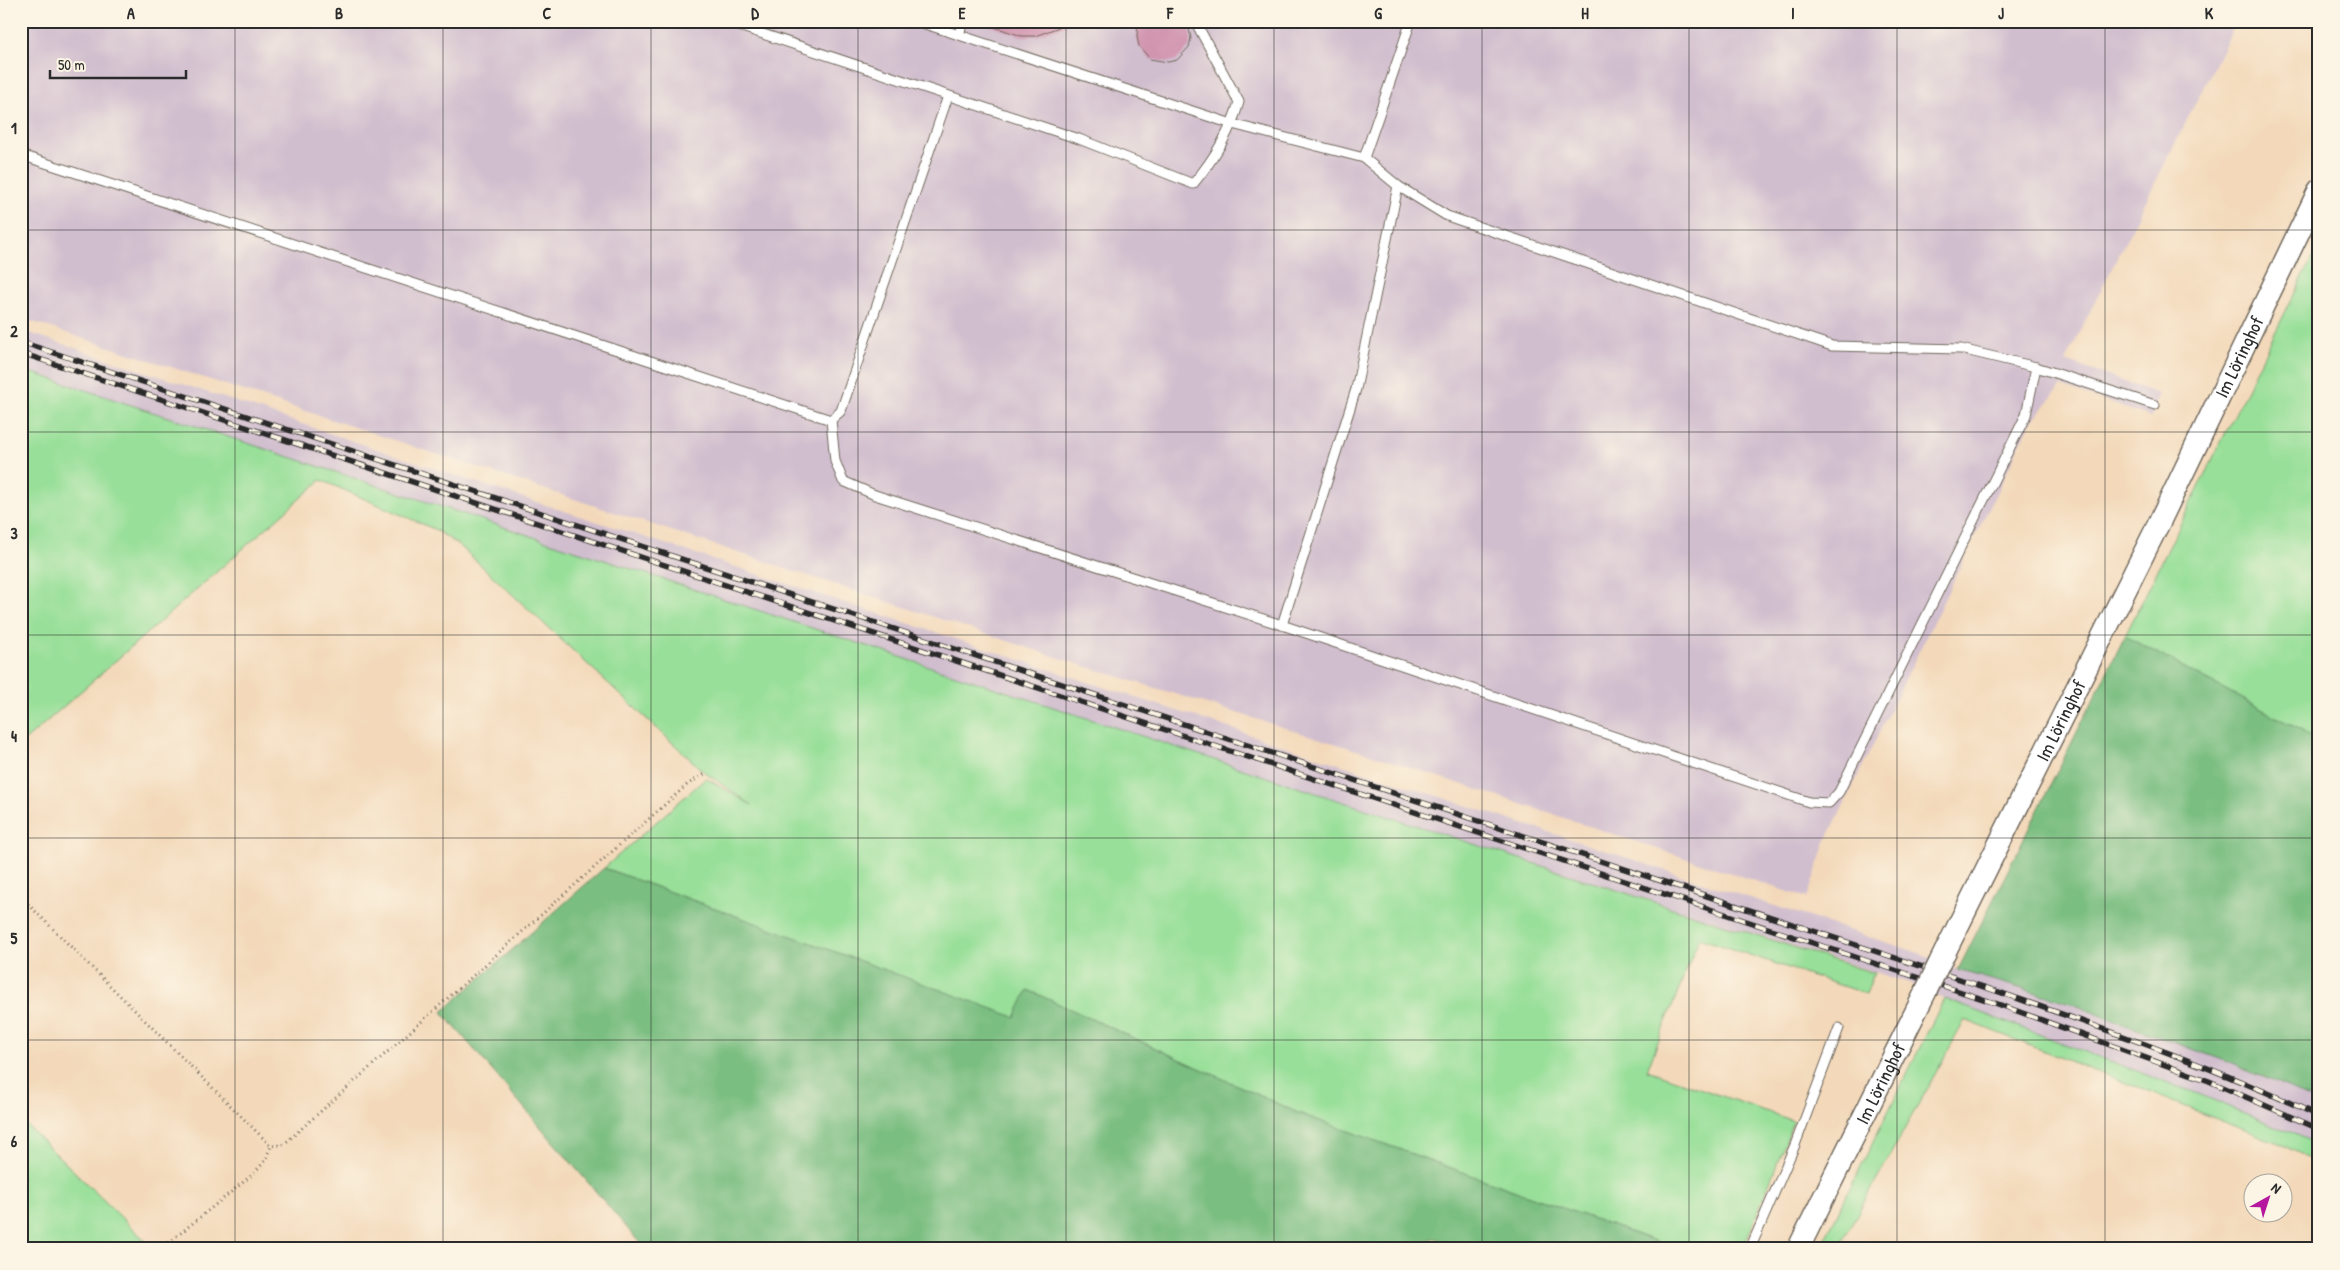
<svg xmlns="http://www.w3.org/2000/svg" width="2340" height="1270" font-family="'Patrick Hand',sans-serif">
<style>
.industrial{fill:#d0bdce}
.green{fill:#98df99;stroke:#628562}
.forest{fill:#7abe81;stroke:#527456}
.building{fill:#d295b0}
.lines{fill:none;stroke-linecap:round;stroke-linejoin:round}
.service-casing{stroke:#71685d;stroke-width:11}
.tertiary-casing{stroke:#71685d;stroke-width:24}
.path{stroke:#71685d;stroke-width:3;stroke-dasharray:1 4;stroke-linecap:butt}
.service{stroke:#fff;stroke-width:9}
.tertiary{stroke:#fff;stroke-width:21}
.rail-casing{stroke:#2b2b2b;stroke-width:5.5}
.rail{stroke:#fcf5e5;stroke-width:4;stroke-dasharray:11;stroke-linecap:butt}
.tertiary-bridge-casing{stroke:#71685d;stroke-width:24;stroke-linecap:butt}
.tertiary-bridge{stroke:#fff;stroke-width:21}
.grid{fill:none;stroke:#2b2b2b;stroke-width:1;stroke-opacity:0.55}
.labels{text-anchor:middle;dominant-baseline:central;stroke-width:5;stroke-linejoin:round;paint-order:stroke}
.street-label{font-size:19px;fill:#2b2b2b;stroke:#fcf5e5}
.neatline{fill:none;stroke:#2b2b2b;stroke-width:2}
.grid-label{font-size:16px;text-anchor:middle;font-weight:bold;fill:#2b2b2b}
</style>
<rect width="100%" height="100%" fill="#fcf5e5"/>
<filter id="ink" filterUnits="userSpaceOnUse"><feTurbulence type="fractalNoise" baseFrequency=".02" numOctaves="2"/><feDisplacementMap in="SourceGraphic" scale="10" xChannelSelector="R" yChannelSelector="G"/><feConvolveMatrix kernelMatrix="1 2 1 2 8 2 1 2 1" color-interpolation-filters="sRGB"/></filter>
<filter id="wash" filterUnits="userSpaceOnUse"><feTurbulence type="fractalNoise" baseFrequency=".0096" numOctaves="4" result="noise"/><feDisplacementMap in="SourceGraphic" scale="20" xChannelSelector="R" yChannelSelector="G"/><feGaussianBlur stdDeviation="1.12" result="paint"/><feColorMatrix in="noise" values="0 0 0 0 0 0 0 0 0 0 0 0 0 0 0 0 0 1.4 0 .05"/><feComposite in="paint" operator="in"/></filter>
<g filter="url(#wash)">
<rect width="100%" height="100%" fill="#f3d9ba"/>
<g class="industrial">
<polygon points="21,21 2237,21 2065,361 2159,394 2151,417 2061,386 2031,422 1827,839 1807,898 1366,753 1081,665 21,318"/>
<polygon points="21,330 475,482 1922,954 1958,970 2068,1002 2112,1020 2220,1059 2319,1101 2319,1144 2201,1095 1944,999 1909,983 1334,799 21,369"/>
</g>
<g class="green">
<polygon points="2319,244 2319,740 2125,636"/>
<polygon points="21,369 1334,799 1874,973 1866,994 1699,938 1647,1070 1794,1121 1743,1249 1677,1249 1298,1113 1028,990 1016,1018 604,868 706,778 752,805 704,772 459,545 434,529 321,480 21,744"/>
<polygon points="1944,999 2201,1095 2319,1144 2319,1163 2278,1143 1965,1020 1838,1249 1820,1249"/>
<polygon points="21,1120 154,1249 21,1249"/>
</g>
<g class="forest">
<polygon points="2125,636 2319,740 2319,1101 2220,1059 2112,1020 2068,1002 1958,970"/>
<polygon points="604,868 1015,1017 1028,990 1298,1113 1677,1249 1463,1249 1434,1238 1399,1249 645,1249 442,1012"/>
</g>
<g id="blocks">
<g class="building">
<polygon points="986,21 1069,21 1070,23 1035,36 1022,36 985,24"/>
<polygon points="1138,21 1187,21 1191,38 1189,47 1177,60 1168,62 1150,59 1139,46 1137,37"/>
</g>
</g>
</g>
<g filter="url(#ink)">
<use href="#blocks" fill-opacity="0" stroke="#71685d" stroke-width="1"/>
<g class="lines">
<g class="service-casing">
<g id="service">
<path d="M724,21L1079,139L1193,184C1214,159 1230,134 1239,102L1195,21"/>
<polyline points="916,21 1232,124 1364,158 1398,186 1447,216 1832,346 1961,349 2036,367 2155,405"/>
<polyline points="959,35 963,21"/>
<polyline points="21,155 831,420 841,411 948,96"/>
<polyline points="1364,158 1411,21"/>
<polyline points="831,420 835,461 843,481 875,495 1282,625 1809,802 1829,803 1839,792 2026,415 2036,367"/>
<polyline points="1282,625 1356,389 1398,186"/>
<polyline points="1750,1249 1795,1145 1839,1028"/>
</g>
</g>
<g class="tertiary-casing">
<g id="tertiary">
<path id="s1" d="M1940,962L2160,521L2319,190"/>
<path id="s2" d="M1798,1249L1926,991"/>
</g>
</g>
<g class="path">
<polyline points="21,897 271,1146 283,1145 688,784 705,774"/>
<polyline points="161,1249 252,1175 265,1161 271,1146"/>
</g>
<use href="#service" class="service"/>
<use href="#tertiary" class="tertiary"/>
<g class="rail-casing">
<g id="rail">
<path d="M21,342L1999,992C2107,1030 2215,1067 2319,1116"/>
<polyline points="21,353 1995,1003 2209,1081 2319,1129"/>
</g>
</g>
<use href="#rail" class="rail"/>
<g class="tertiary-bridge-casing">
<polyline id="tertiary-bridge" points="1926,991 1940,962"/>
</g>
<use href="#tertiary-bridge" class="tertiary-bridge"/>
</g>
</g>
<path class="grid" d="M235,21V1249M443,21V1249M651,21V1249M858,21V1249M1066,21V1249M1274,21V1249M1482,21V1249M1689,21V1249M1897,21V1249M2105,21V1249M21,230H2319M21,432H2319M21,635H2319M21,838H2319M21,1040H2319"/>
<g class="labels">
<g class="street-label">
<text stroke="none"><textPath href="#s1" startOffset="675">Im Löringhof</textPath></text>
<text stroke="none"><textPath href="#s1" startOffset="270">Im Löringhof</textPath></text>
<text stroke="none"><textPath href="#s2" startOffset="185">Im Löringhof</textPath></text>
</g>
</g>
<rect width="2340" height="1270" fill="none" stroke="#fcf5e5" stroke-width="55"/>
<g transform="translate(2268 1198) rotate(39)"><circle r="24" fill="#fcf5e5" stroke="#a8a49b"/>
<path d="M0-4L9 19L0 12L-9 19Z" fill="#b5179e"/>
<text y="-8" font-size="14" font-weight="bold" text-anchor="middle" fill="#2b2b2b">N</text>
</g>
<path d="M50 70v8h136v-8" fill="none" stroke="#2b2b2b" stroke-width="2.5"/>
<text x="58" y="70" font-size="15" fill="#2b2b2b" stroke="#fcf5e5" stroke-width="4" paint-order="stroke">50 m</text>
<rect x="28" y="28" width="2284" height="1214" class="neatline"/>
<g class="grid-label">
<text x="131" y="19">A</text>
<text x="339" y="19">B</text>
<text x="547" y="19">C</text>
<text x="755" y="19">D</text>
<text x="962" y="19">E</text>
<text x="1170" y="19">F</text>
<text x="1378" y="19">G</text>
<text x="1585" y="19">H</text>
<text x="1793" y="19">I</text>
<text x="2001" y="19">J</text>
<text x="2209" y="19">K</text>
<text x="14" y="134">1</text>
<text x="14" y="337">2</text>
<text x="14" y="539">3</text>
<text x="14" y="742">4</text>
<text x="14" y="944">5</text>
<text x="14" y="1147">6</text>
</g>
</svg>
